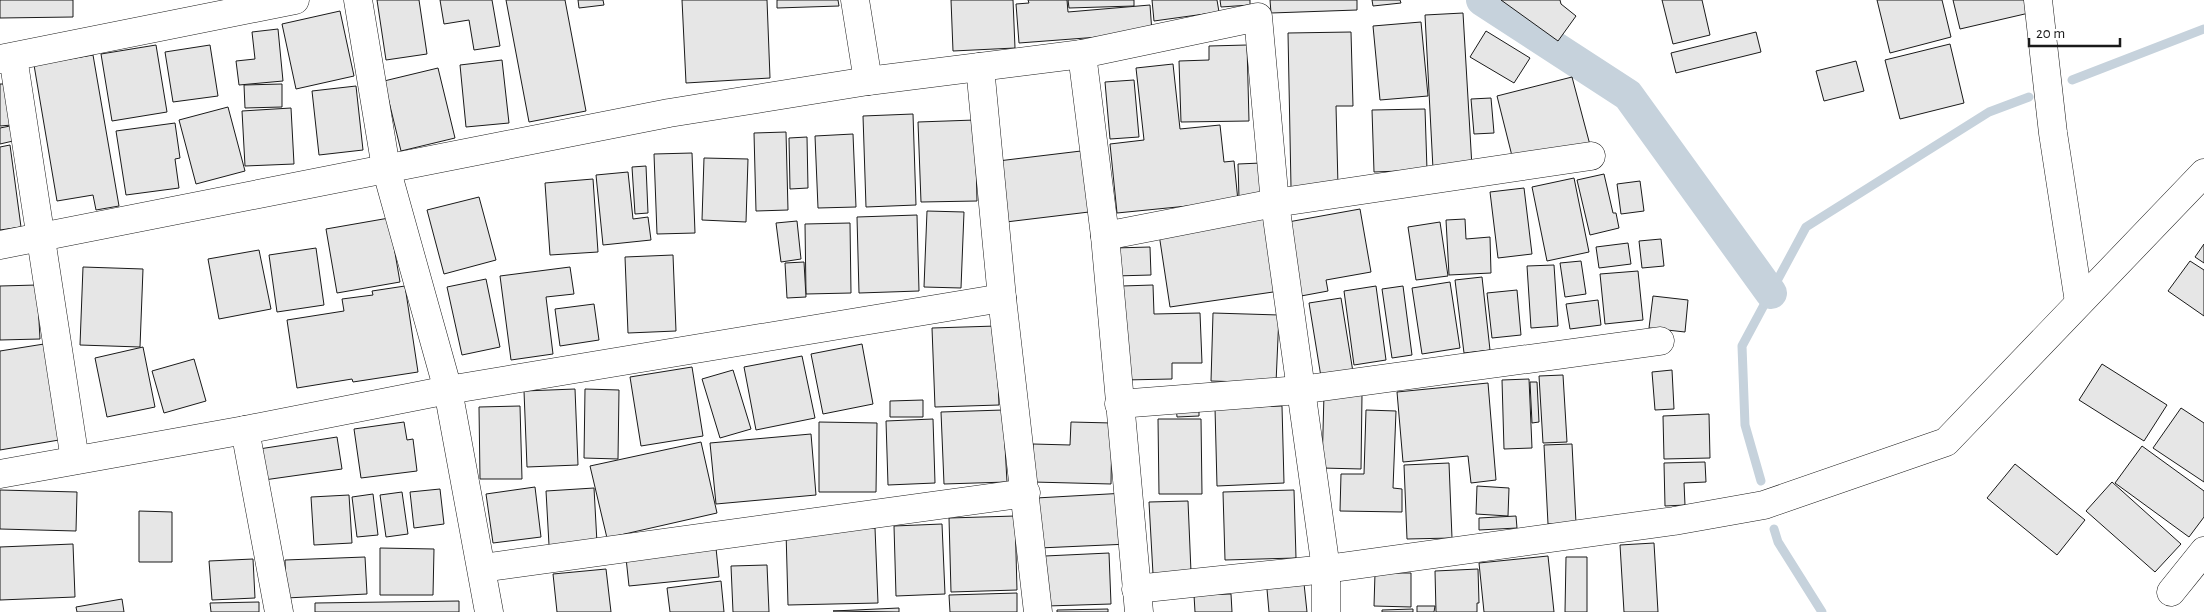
<svg xmlns="http://www.w3.org/2000/svg" width="2204" height="612" font-family="'Alegreya Sans',sans-serif">
<style>
.lines{fill:none;stroke-linecap:round;stroke-linejoin:round}
.stream{stroke:#c6d2dc;stroke-width:9}
.canal{stroke:#c6d2dc;stroke-width:32}
.building{fill:#e6e6e6;stroke:#1a1a1a}
.street-casing{stroke:#1a1a1a;stroke-width:29}
.street{stroke:#fff;stroke-width:28}
</style>
<rect width="100%" height="100%" fill="#fff"/>
<g class="lines">
<g class="stream">
<polyline points="2072,80 2204,29"/>
<polyline points="1761,481 1745,425 1742,346 1806,227 1989,112 2029,97"/>
<polyline points="1774,529 1778,542 1822,612"/>
</g>
<polyline class="canal" points="1482,0 1628,95 1771,293"/>
</g>
<g class="building">
<polygon points="0,0 73,0 73,17 0,18"/>
<polygon points="377,0 419,0 427,54 386,60"/>
<polygon points="440,0 492,0 500,46 474,50 469,20 444,24"/>
<polygon points="506,0 565,0 586,111 529,122"/>
<polygon points="578,0 603,0 604,5 579,8"/>
<polygon points="682,0 767,0 770,78 686,83"/>
<polygon points="777,0 838,0 839,6 777,8"/>
<polygon points="951,0 1013,0 1015,48 953,51"/>
<polygon points="1028,0 1067,0 1068,12 1150,5 1152,33 1019,43 1016,4 1029,3"/>
<polygon points="1068,0 1134,0 1134,6 1069,8"/>
<polygon points="1152,0 1217,0 1219,12 1154,21"/>
<polygon points="1220,0 1250,0 1250,5 1221,7"/>
<polygon points="1270,0 1357,0 1357,10 1271,13"/>
<polygon points="1372,0 1400,0 1401,3 1373,6"/>
<polygon points="1501,0 1560,0 1561,4 1576,16 1558,41"/>
<polygon points="1662,0 1702,0 1710,35 1673,44"/>
<polygon points="1877,0 1942,0 1951,37 1890,53"/>
<polygon points="1953,0 2026,0 2029,13 1960,29"/>
<polygon points="340,11 354,76 296,89 282,24"/>
<polygon points="1463,13 1472,167 1433,169 1425,15"/>
<polygon points="1421,22 1428,96 1380,100 1373,26"/>
<polygon points="278,29 283,81 239,85 236,61 255,59 252,32"/>
<polygon points="1486,31 1530,58 1514,83 1470,57"/>
<polygon points="1351,32 1353,106 1336,106 1338,186 1291,187 1288,33"/>
<polygon points="1756,32 1761,52 1676,73 1671,53"/>
<polygon points="1950,44 1964,103 1900,119 1885,60"/>
<polygon points="156,45 167,112 112,121 101,54"/>
<polygon points="210,45 218,96 173,102 165,52"/>
<polygon points="1247,45 1249,121 1181,122 1179,61 1209,60 1209,46"/>
<polygon points="93,55 119,206 96,210 93,195 57,201 34,65"/>
<polygon points="502,60 509,123 466,127 460,65"/>
<polygon points="1856,61 1864,91 1824,101 1816,71"/>
<polygon points="1173,64 1180,129 1220,125 1224,162 1234,161 1238,201 1117,213 1110,144 1144,140 1136,68"/>
<polygon points="438,68 455,138 401,151 384,81"/>
<polygon points="1572,77 1590,145 1514,164 1497,96"/>
<polygon points="1134,80 1139,137 1110,139 1105,82"/>
<polygon points="0,84 6,84 12,125 0,126"/>
<polygon points="282,84 282,107 245,108 244,85"/>
<polygon points="356,86 363,150 319,155 312,91"/>
<polygon points="1491,98 1494,133 1474,134 1471,99"/>
<polygon points="228,107 245,171 196,184 179,120"/>
<polygon points="291,108 294,164 245,166 242,111"/>
<polygon points="1425,109 1427,170 1374,172 1372,110"/>
<polygon points="913,114 916,205 866,207 863,116"/>
<polygon points="975,120 977,201 921,202 918,122"/>
<polygon points="175,123 180,158 175,159 179,188 126,195 116,131"/>
<polygon points="10,126 13,141 0,144 0,128"/>
<polygon points="786,132 788,210 756,211 754,133"/>
<polygon points="853,134 856,207 818,208 815,136"/>
<polygon points="807,137 808,188 790,189 789,138"/>
<polygon points="10,145 21,227 0,230 0,147"/>
<polygon points="1081,151 1089,212 1006,222 998,161"/>
<polygon points="692,153 695,233 657,234 654,154"/>
<polygon points="704,158 748,159 746,222 702,220"/>
<polygon points="1261,163 1262,197 1239,198 1238,164"/>
<polygon points="646,166 648,213 635,214 632,167"/>
<polygon points="628,172 633,219 648,217 651,240 603,245 596,175"/>
<polygon points="1604,174 1613,213 1616,213 1619,228 1590,235 1577,180"/>
<polygon points="1574,178 1589,252 1547,261 1532,187"/>
<polygon points="593,179 598,252 550,255 545,183"/>
<polygon points="1640,181 1644,211 1621,214 1617,184"/>
<polygon points="1524,188 1532,254 1498,258 1490,192"/>
<polygon points="479,197 496,260 444,274 427,210"/>
<polygon points="1360,209 1371,272 1326,280 1328,291 1301,296 1288,222"/>
<polygon points="927,211 964,212 961,288 924,287"/>
<polygon points="917,215 919,291 859,293 857,217"/>
<polygon points="389,218 400,282 337,293 326,229"/>
<polygon points="1269,218 1280,291 1170,307 1159,234"/>
<polygon points="1465,219 1466,239 1490,237 1491,273 1449,275 1446,220"/>
<polygon points="797,221 801,259 781,262 776,223"/>
<polygon points="1440,222 1448,276 1416,280 1408,227"/>
<polygon points="850,223 851,293 806,294 805,224"/>
<polygon points="1661,239 1664,266 1642,268 1639,241"/>
<polygon points="1628,243 1631,264 1599,268 1596,247"/>
<polygon points="2204,244 2204,263 2195,257"/>
<polygon points="1150,247 1151,275 1115,276 1114,248"/>
<polygon points="316,248 324,305 277,312 269,255"/>
<polygon points="259,250 271,309 219,319 208,259"/>
<polygon points="673,255 676,331 628,333 625,257"/>
<polygon points="1581,261 1586,294 1565,297 1560,263"/>
<polygon points="2190,261 2204,270 2204,316 2168,291"/>
<polygon points="804,262 806,297 787,298 785,263"/>
<polygon points="1554,265 1558,326 1531,328 1527,266"/>
<polygon points="83,267 143,269 140,347 80,345"/>
<polygon points="570,267 574,294 546,297 553,354 511,360 500,276"/>
<polygon points="1638,271 1643,320 1605,324 1600,274"/>
<polygon points="1482,277 1490,350 1464,353 1455,280"/>
<polygon points="486,279 500,347 462,355 447,287"/>
<polygon points="1450,282 1460,348 1422,354 1412,288"/>
<polygon points="37,285 40,339 0,340 0,286"/>
<polygon points="1153,285 1154,314 1200,313 1202,363 1172,363 1172,379 1124,380 1122,286"/>
<polygon points="405,286 418,372 353,382 352,379 297,388 287,320 344,311 342,299 373,295 372,291"/>
<polygon points="1376,286 1386,360 1354,365 1344,291"/>
<polygon points="1403,286 1412,355 1392,358 1382,289"/>
<polygon points="1517,290 1521,335 1492,338 1487,293"/>
<polygon points="1653,296 1688,300 1685,332 1649,328"/>
<polygon points="1341,298 1353,372 1321,377 1309,303"/>
<polygon points="1598,300 1601,325 1570,329 1566,304"/>
<polygon points="594,304 599,340 560,346 555,309"/>
<polygon points="1213,313 1279,315 1276,383 1211,381"/>
<polygon points="996,326 999,405 935,407 932,328"/>
<polygon points="44,344 59,440 0,450 0,351"/>
<polygon points="862,344 873,404 823,414 811,354"/>
<polygon points="143,347 155,407 107,417 95,358"/>
<polygon points="802,356 815,418 756,430 744,367"/>
<polygon points="194,359 206,401 164,413 152,371"/>
<polygon points="2102,364 2167,405 2144,441 2079,400"/>
<polygon points="692,367 703,436 641,446 630,377"/>
<polygon points="733,370 751,429 720,438 702,379"/>
<polygon points="1672,370 1674,409 1655,410 1652,372"/>
<polygon points="1563,375 1567,442 1543,443 1539,376"/>
<polygon points="1529,379 1532,448 1504,449 1502,380"/>
<polygon points="1530,382 1537,382 1539,422 1532,423"/>
<polygon points="1488,383 1496,480 1471,483 1468,456 1403,462 1397,392"/>
<polygon points="575,389 578,465 527,467 524,391"/>
<polygon points="585,389 619,390 618,459 584,458"/>
<polygon points="1324,394 1362,395 1361,469 1322,468"/>
<polygon points="923,400 923,417 890,417 890,401"/>
<polygon points="1176,404 1199,404 1199,416 1177,417"/>
<polygon points="520,406 522,479 480,479 479,407"/>
<polygon points="1282,406 1284,483 1217,486 1215,408"/>
<polygon points="2181,408 2204,423 2204,482 2153,448"/>
<polygon points="1003,410 1007,482 944,484 941,412"/>
<polygon points="1366,410 1396,411 1393,488 1402,489 1402,512 1340,511 1341,474 1364,474"/>
<polygon points="1709,414 1710,458 1664,459 1663,416"/>
<polygon points="933,419 935,483 888,485 886,421"/>
<polygon points="1158,419 1201,419 1202,494 1159,494"/>
<polygon points="404,422 407,440 413,439 417,471 361,478 354,429"/>
<polygon points="819,422 877,423 876,492 819,492"/>
<polygon points="1071,422 1112,423 1111,484 1033,482 1033,444 1070,445"/>
<polygon points="811,434 816,495 716,504 710,443"/>
<polygon points="337,437 342,469 264,480 259,449"/>
<polygon points="701,442 717,513 607,538 590,466"/>
<polygon points="1572,444 1576,523 1548,524 1544,445"/>
<polygon points="2142,446 2204,491 2204,517 2189,537 2115,483"/>
<polygon points="1705,462 1706,482 1684,483 1685,505 1665,506 1664,463"/>
<polygon points="1449,463 1452,538 1407,539 1404,465"/>
<polygon points="2015,464 2085,520 2057,555 1987,498"/>
<polygon points="2112,482 2181,544 2155,572 2086,511"/>
<polygon points="1477,486 1509,488 1508,516 1476,514"/>
<polygon points="535,487 541,537 493,543 486,494"/>
<polygon points="594,488 597,543 549,545 546,491"/>
<polygon points="440,489 444,524 414,528 410,492"/>
<polygon points="0,490 77,492 76,531 0,529"/>
<polygon points="1294,490 1296,558 1225,560 1223,492"/>
<polygon points="402,492 408,534 386,537 380,495"/>
<polygon points="1126,493 1129,544 1039,548 1036,498"/>
<polygon points="373,494 378,535 357,537 352,497"/>
<polygon points="349,495 352,543 314,545 311,497"/>
<polygon points="1188,501 1191,572 1153,574 1149,502"/>
<polygon points="139,511 172,512 172,562 139,562"/>
<polygon points="1015,516 1017,590 951,592 949,518"/>
<polygon points="1516,516 1517,528 1479,530 1479,518"/>
<polygon points="942,524 945,594 896,596 894,526"/>
<polygon points="875,528 878,603 788,605 786,531"/>
<polygon points="1654,543 1658,612 1624,612 1620,545"/>
<polygon points="73,544 75,597 0,600 0,547"/>
<polygon points="380,548 434,549 433,595 380,595"/>
<polygon points="716,548 719,577 629,586 626,558"/>
<polygon points="1109,553 1111,604 1047,606 1045,556"/>
<polygon points="1548,556 1554,612 1484,612 1479,563"/>
<polygon points="365,557 367,594 286,598 285,560"/>
<polygon points="1566,557 1587,557 1587,612 1565,612"/>
<polygon points="253,559 255,598 212,600 209,561"/>
<polygon points="767,565 769,612 733,612 731,566"/>
<polygon points="606,569 611,612 557,612 553,574"/>
<polygon points="1478,569 1479,603 1477,603 1477,612 1436,612 1435,571"/>
<polygon points="1375,573 1411,573 1411,607 1374,606"/>
<polygon points="1303,574 1307,612 1269,612 1266,578"/>
<polygon points="721,581 724,612 670,612 667,588"/>
<polygon points="1017,593 1017,612 950,612 949,595"/>
<polygon points="1231,594 1232,612 1195,612 1194,595"/>
<polygon points="122,599 124,612 77,612 76,607"/>
<polygon points="459,601 459,612 315,612 315,603"/>
<polygon points="259,602 259,612 211,612 210,603"/>
<polygon points="1417,606 1435,606 1434,612 1417,612"/>
<polygon points="899,608 899,612 833,611"/>
<polygon points="1108,609 1108,612 1057,612 1057,610"/>
<polygon points="1413,609 1413,612 1382,612 1382,610"/>
</g>
<g class="lines">
<g class="street-casing">
<g id="street">
<polyline points="358,0 386,168 448,390 1002,298"/>
<polyline points="855,0 868,81"/>
<polyline points="2038,0 2053,133 2079,302"/>
<polyline points="1082,54 1105,236 1139,612"/>
<polyline points="13,57 75,460"/>
<polyline points="0,59 295,0"/>
<polyline points="980,67 1002,298 1038,612"/>
<polyline points="1105,236 1275,203 1591,156"/>
<polyline points="0,245 669,113 868,81 1082,54 1258,17 1275,203 1326,569 1326,612"/>
<polyline points="1119,404 1300,390 1660,341"/>
<polyline points="245,430 279,612"/>
<polyline points="0,474 245,430 448,390 489,612"/>
<polyline points="482,568 1026,493"/>
<polyline points="1136,589 1326,569 1674,521 1764,505 1946,442 2204,173"/>
<polyline points="2171,592 2204,551"/>
</g>
</g>
<use href="#street" class="street"/>
</g>
<path d="M2029 38v8h91v-8" fill="none" stroke="#1a1a1a" stroke-width="2.5"/>
<text x="2036" y="38" font-size="15" fill="#1a1a1a" stroke="#ffffff" stroke-width="4" paint-order="stroke">20 m</text>
</svg>
